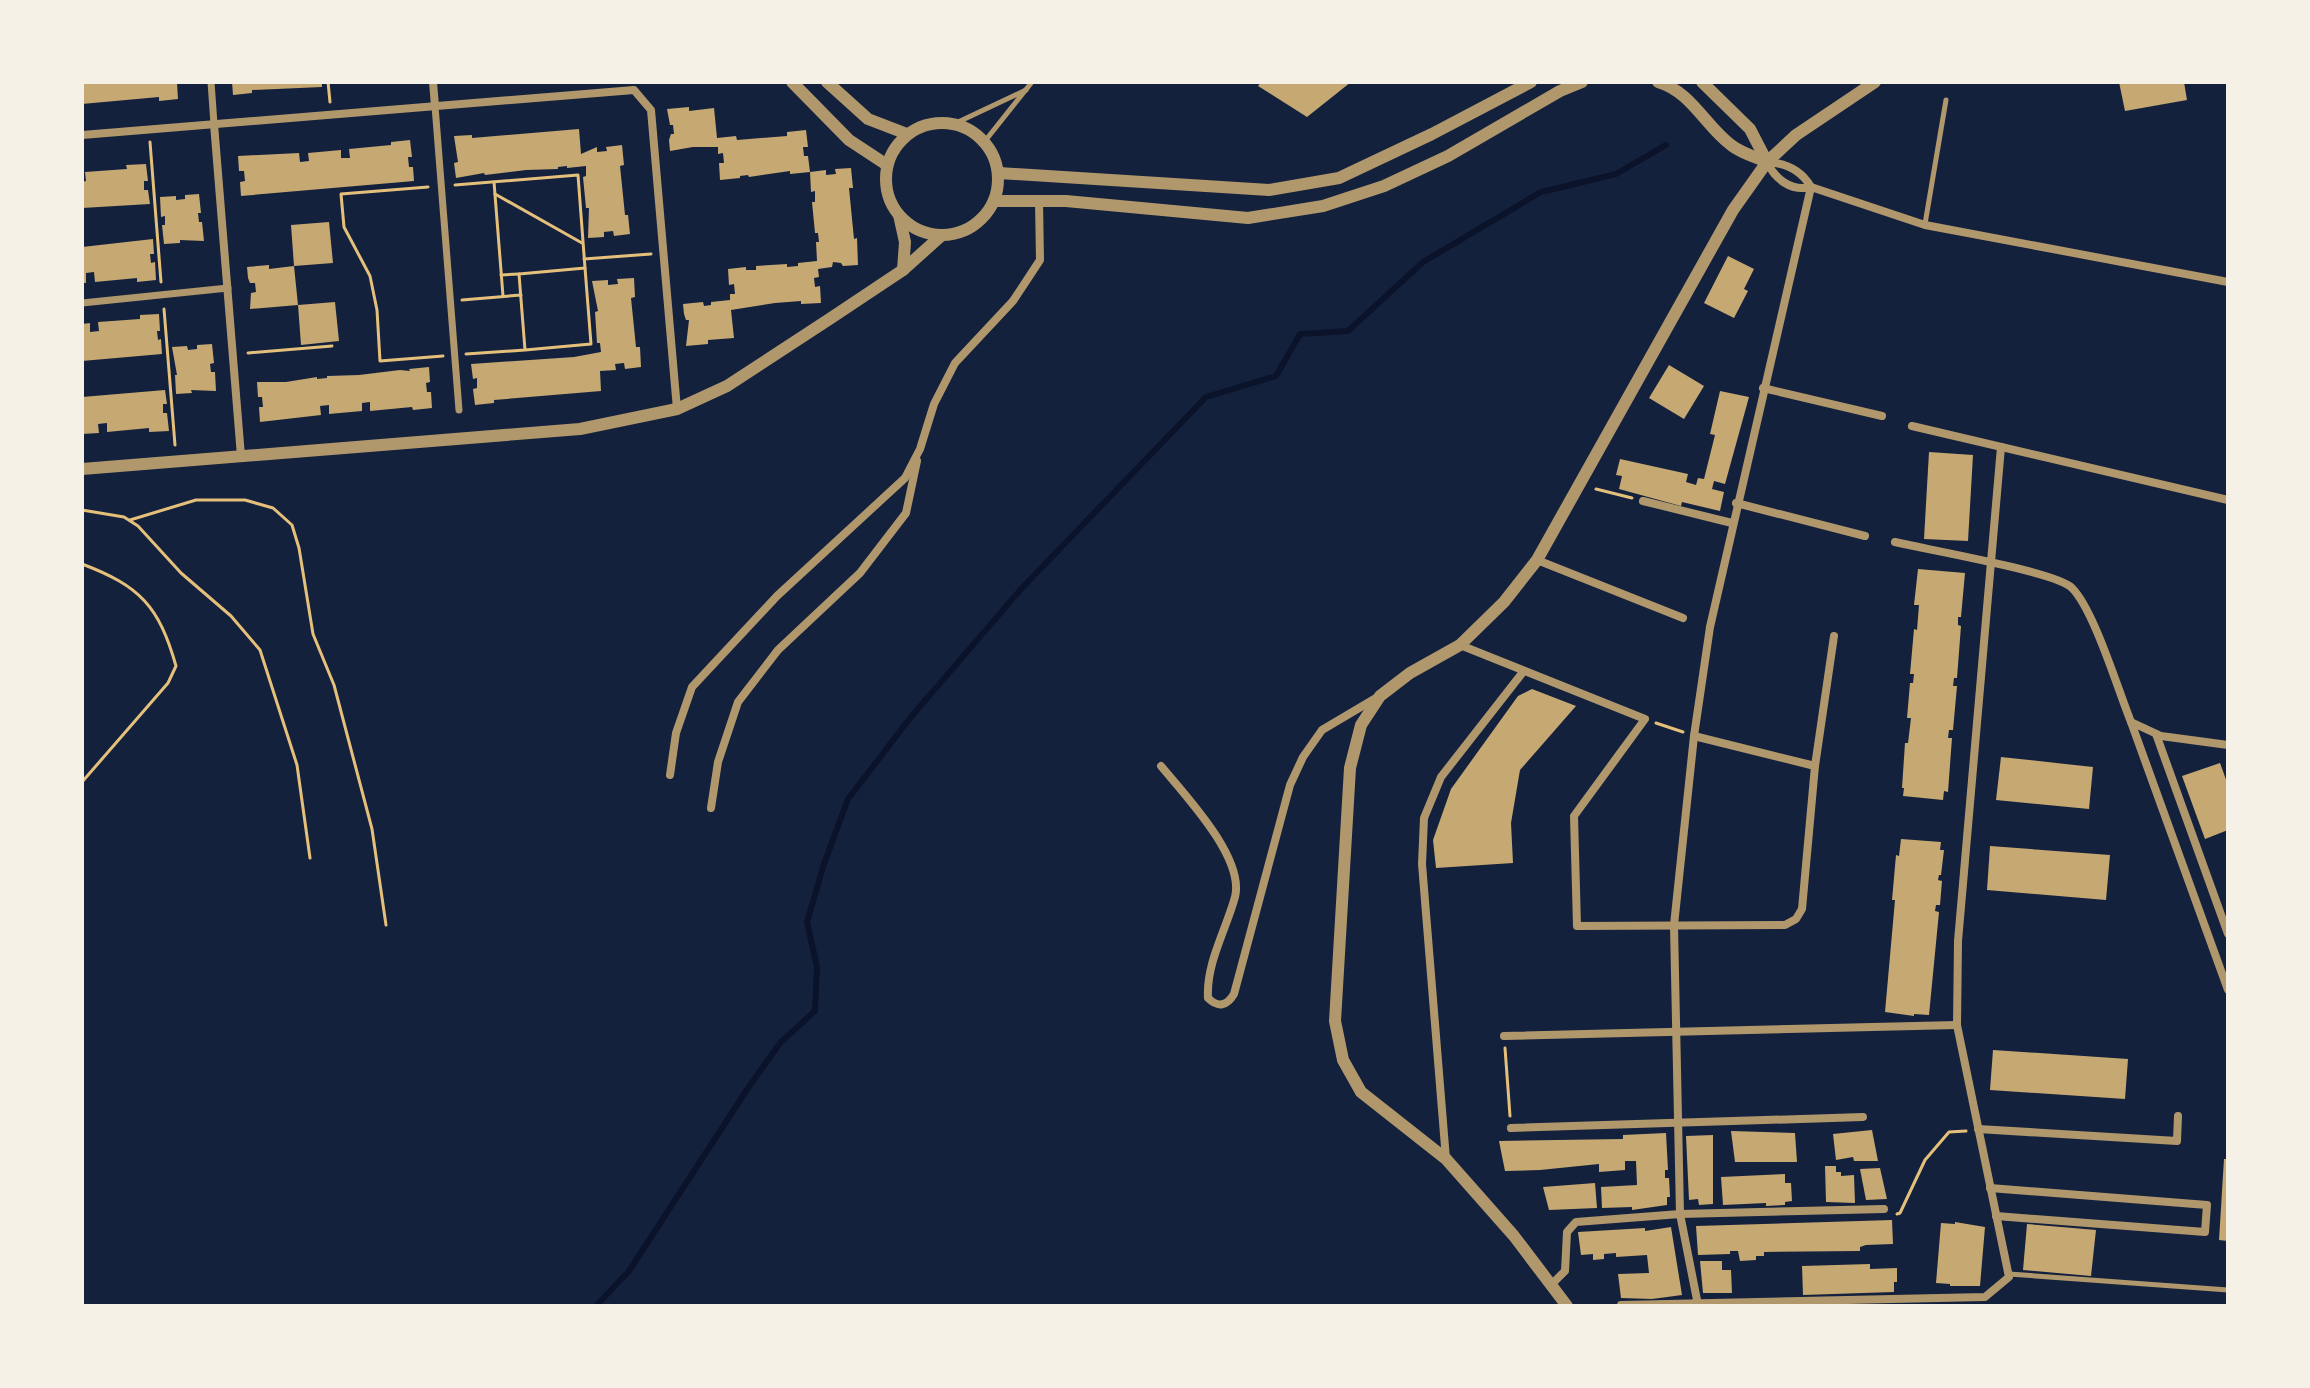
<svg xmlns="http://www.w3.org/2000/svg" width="2310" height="1388" font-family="Quicksand,sans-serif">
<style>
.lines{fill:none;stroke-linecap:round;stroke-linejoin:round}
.stream{stroke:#0b132b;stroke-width:6}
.building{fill:#c6a872}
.path{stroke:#e5c07b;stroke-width:3}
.service{stroke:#b1986c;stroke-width:5}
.pedestrian{stroke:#b1986c;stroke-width:7}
.minor{stroke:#b1986c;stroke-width:8}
.tertiary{stroke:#b1986c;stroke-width:12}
</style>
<rect width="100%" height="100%" fill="#14213d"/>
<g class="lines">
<polyline class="stream" points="596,1306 629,1271 748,1088 780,1043 815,1011 817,967 807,922 824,864 848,799 911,717 1021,589 1206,397 1276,376 1300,334 1348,331 1423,262 1541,192 1616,174 1666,145"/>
</g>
<g class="building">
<polygon points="82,82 177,83 178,99 159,101 159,97 82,104"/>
<polygon points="232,82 322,82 322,87 252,90 252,93 233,95"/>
<polygon points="1261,82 1351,82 1307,117 1258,86"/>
<polygon points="2119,82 2184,82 2187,100 2125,111"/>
<polygon points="689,107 689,111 714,108 717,138 736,136 737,140 787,136 787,132 806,130 808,147 803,147 804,156 808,156 810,172 790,174 790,171 749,177 748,175 740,176 740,178 720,180 719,163 724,163 723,153 718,154 718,147 693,147 670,151 669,140 671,134 674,134 673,125 670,125 667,109"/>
<polygon points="579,129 581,154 597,147 597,152 607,151 606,147 622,145 624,165 620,166 625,215 628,215 630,234 614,236 613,231 604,232 604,237 588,238 589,208 586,208 583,177 586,176 586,166 567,168 567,166 558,167 558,169 526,170 485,175 484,173 456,178 454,163 458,162 454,136 472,135 472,138"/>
<polygon points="410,140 412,157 408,157 409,167 413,167 414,181 241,196 240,182 245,181 244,171 239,171 238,156 299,153 300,162 309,161 308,153 341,150 341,158 350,158 349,149 391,145 391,142"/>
<polygon points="146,164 148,181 144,181 144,190 148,190 150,204 82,208 82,182 86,181 85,172 127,169 126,165"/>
<polygon points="851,168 853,188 849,188 854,239 857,238 858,265 843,266 841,263 833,262 832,267 818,269 819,277 814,278 815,287 820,286 821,303 801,304 801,301 775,303 731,310 734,338 708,340 708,344 686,346 689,320 686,320 684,314 683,304 703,302 704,306 711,305 711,302 730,300 730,294 735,294 734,284 729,285 728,269 746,267 746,270 756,270 756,266 787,264 787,267 798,266 798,263 817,261 816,242 819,242 818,233 815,233 812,202 815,202 815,191 811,192 810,172 826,170 826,175 836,174 835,169"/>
<polygon points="199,194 201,213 198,213 199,222 202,222 204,241 180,240 180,243 164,244 162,225 165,225 165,216 161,217 160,197 176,196 176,200 185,199 185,195"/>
<polygon points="329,222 333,263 294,266 291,225"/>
<polygon points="153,239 154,254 150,254 151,263 155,262 156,280 137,282 137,278 95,282 94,272 86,273 86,283 82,283 82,247"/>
<polygon points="1728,256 1754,269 1744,289 1748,291 1734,318 1704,303"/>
<polygon points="269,265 269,269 294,266 298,305 250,309 251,293 256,292 255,283 250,283 248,278 247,267"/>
<polygon points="634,278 635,297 631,298 636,347 640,347 641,367 625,369 624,363 615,364 616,370 600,371 601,391 494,400 494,403 475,405 473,389 477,388 477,378 473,379 471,364 574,357 601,352 600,343 597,343 595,312 598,311 592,281 608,280 608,285 618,284 617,279"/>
<polygon points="335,302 339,341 301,345 298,305"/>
<polygon points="159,314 160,331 157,331 158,340 161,339 162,354 82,361 82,324 90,323 90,332 99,331 98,322 140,319 140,315"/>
<polygon points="212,344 214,363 210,364 211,372 215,372 216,391 191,390 192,393 176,394 175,375 177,375 172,347 187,346 188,350 197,349 197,345"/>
<polygon points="1669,365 1704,386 1684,419 1649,398"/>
<polygon points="429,367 430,382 426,383 427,392 431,392 432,408 413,410 412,407 370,411 370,402 362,403 362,411 329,414 329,405 320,406 321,415 260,422 259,407 263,407 262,397 258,397 257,382 286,382 317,377 317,379 327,378 327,376 359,375 400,370 410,371 409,369"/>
<polygon points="165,390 167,404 163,404 163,413 167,413 169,431 149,432 149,428 107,432 107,423 98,424 99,433 82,434 82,397"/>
<polygon points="1720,391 1749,397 1725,484 1714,481 1712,489 1724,492 1720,511 1682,502 1681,506 1619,489 1622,476 1616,475 1620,459 1688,474 1686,482 1696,485 1698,478 1704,479 1715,435 1710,434"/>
<polygon points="1929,452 1973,455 1968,541 1924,539"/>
<polygon points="1918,569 1965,573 1961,617 1958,617 1958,625 1961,626 1957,678 1954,678 1953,686 1957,686 1953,730 1949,730 1948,738 1952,738 1948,792 1944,791 1943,800 1903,796 1904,788 1902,788 1905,743 1908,743 1911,718 1907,718 1910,683 1913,683 1914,674 1910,674 1914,629 1917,630 1919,605 1914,605"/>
<polygon points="1532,689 1576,706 1520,770 1511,823 1513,863 1436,868 1433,840 1451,789 1518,696"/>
<polygon points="2001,757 2093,767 2089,809 1996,800"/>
<polygon points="2220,763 2228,785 2228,830 2205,839 2182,776"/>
<polygon points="1901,839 1941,842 1940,850 1944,850 1941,875 1939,875 1938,880 1942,881 1940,905 1936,905 1935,911 1939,912 1929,1015 1914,1014 1914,1016 1885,1012 1895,900 1892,900 1896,855 1899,856"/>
<polygon points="1990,846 2110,855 2106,900 1987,890"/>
<polygon points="1993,1050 2128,1059 2125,1099 1990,1090"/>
<polygon points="1872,1130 1878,1161 1854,1161 1853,1157 1836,1160 1833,1134"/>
<polygon points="1731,1131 1795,1133 1797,1162 1735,1162"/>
<polygon points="1666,1133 1668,1170 1665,1170 1665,1178 1669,1178 1670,1197 1667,1197 1667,1205 1632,1210 1632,1207 1602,1208 1601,1187 1637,1185 1636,1161 1625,1161 1625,1170 1599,1172 1599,1164 1540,1170 1505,1171 1499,1141 1623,1139 1623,1135"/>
<polygon points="1713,1135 1713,1204 1699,1205 1698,1199 1689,1200 1686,1136"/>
<polygon points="2224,1159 2228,1159 2228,1241 2219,1240"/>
<polygon points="1825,1166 1836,1166 1836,1172 1841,1172 1841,1176 1854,1175 1855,1203 1826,1202"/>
<polygon points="1880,1168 1887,1199 1866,1200 1860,1169"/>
<polygon points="1785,1174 1785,1183 1791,1183 1792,1201 1785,1202 1785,1205 1766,1206 1766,1203 1723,1205 1721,1177"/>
<polygon points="1595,1183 1597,1208 1549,1210 1543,1187"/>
<polygon points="1892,1220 1893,1244 1866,1245 1860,1247 1860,1251 1764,1252 1764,1256 1756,1256 1756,1260 1740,1261 1738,1251 1730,1251 1730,1254 1698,1255 1696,1226"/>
<polygon points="1955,1222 1985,1227 1980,1286 1950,1286 1950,1284 1936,1283 1941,1223 1955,1224"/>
<polygon points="2027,1224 2096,1230 2091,1276 2023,1270"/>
<polygon points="1671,1227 1682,1295 1652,1299 1621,1298 1618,1274 1649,1273 1647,1255 1616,1257 1616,1253 1604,1254 1604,1259 1593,1260 1593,1254 1581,1255 1578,1232 1645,1228 1645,1231"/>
<polygon points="1700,1261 1722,1261 1722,1270 1731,1270 1732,1293 1703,1293"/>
<polygon points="1870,1264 1870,1269 1897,1268 1897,1282 1894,1282 1894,1292 1803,1295 1802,1266"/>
</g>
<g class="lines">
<g class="path">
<polyline points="328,82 330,102"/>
<polyline points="150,142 161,282"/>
<polyline points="494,182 503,296"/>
<polyline points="455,185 578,175 585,268"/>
<polyline points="428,187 341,194 344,227 370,276 377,310 380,361 443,356"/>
<polyline points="495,194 582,243"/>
<polyline points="584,259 651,254"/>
<polyline points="501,275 519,274"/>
<polyline points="462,300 521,295"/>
<polyline points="164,309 175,445"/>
<polyline points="248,353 332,346"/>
<polyline points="466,354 525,350 519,274 585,268 591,344 525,350"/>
<polyline points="1596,489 1632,498"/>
<polyline points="82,510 124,517 138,526 181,573 231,616 260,650 297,765 310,858"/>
<polyline points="130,520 196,500 245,500 273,508 292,525 299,548 313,634 334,685 372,829 386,925"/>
<path d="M82,564C140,586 159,606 176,666L168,683L82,782"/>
<polyline points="1656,723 1683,732"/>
<polyline points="1505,1048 1510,1116"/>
<polyline points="1897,1214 1900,1213 1925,1160 1949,1132 1966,1131"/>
</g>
<g class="service">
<polyline points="956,123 1026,90"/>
<polyline points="985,141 1032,82"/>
<polyline points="1925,224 1946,100"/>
<polyline points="2009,1274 2228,1290"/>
</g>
<g class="pedestrian">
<polyline points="211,82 214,124"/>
<polyline points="435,106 459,410"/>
<polyline points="82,303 228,288"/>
</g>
<g class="minor">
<polyline points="433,82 435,106"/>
<polyline points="214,124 241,456"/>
<polyline points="82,135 634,90 651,110 677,409"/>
<path d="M1811,187C1801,170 1785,163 1767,162C1775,179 1791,192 1811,187L1925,225L2228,282"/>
<polyline points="1763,388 1882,416"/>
<polyline points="1912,426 2228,500"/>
<polyline points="1643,501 1732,523"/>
<polyline points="1736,503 1865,536"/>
<path d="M1895,542C1924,549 2057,572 2072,588C2094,610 2118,690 2131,722L2161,736L2228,745"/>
<polyline points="1537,560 1683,618"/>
<polyline points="1460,645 1645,719 1574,816 1577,926 1785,925 1796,919 1802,909 1815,766 1834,636"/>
<polyline points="2131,722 2228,990"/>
<polyline points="2156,734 2228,934"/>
<polyline points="1694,736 1815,766"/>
<path d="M1161,766C1185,795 1245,858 1235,897C1226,930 1206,963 1208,998C1218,1008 1227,1006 1234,994L1290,785L1303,757L1322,730L1376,698"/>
<polyline points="670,775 676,733 692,687 777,596 905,478 920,449 934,404 955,363 1013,301 1040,260 1039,201"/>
<polyline points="711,808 718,762 738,702 778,650 860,573 906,513 917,461"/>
<polyline points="1504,1036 1957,1025"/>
<polyline points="1511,1128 1863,1117"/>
<polyline points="1978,1129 2177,1141 2178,1116"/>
<polyline points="1446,1159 1422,864 1424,818 1441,777 1523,672"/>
<polyline points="1990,1188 2207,1205 2205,1232 1996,1216"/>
<polyline points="1551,1285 1565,1271 1567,1232 1576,1222 1680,1214 1884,1209"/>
<polyline points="1621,1305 1985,1297 2009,1277 1957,1025 1958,941 2001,447"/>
<polyline points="1698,1305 1680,1214 1674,925 1694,736 1710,627 1811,187"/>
</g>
<g class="tertiary">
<polyline points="792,82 849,140 887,165"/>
<polyline points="827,82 868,119 907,134"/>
<path d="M1658,82C1692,92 1705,126 1731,145C1741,153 1755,157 1767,162"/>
<polyline points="1702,82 1750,129 1767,162"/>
<circle cx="942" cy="179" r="56"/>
<polyline points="999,173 1269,190 1339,178 1432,134 1531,82"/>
<polyline points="994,201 1066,201 1248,218 1323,206 1384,186 1448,156 1560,91 1582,82"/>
<polyline points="899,215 905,242 903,270"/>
<polyline points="82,469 580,429 677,409 727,386 831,318 903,270 942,235"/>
<polyline points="1567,1306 1514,1236 1446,1159 1361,1092 1343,1060 1335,1021 1350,768 1361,725 1380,696 1410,673 1460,645 1504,602 1537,560 1733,210 1767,162 1796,135 1875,82"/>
</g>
</g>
<rect width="2310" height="1388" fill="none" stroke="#f6f1e7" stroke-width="168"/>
</svg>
